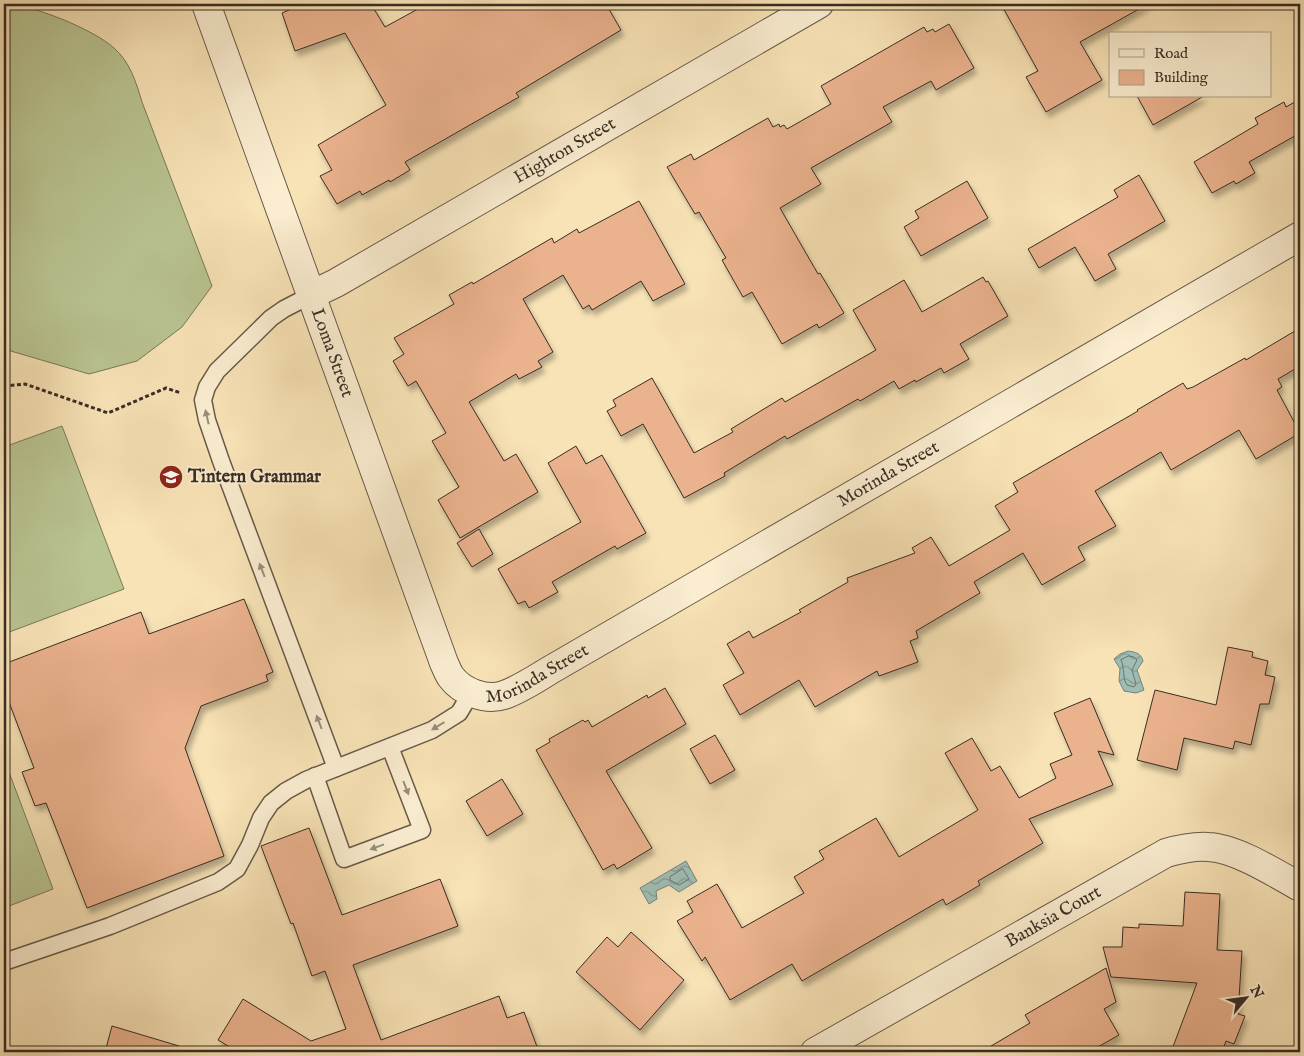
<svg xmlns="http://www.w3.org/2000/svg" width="1304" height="1056" font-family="'IM FELL English',serif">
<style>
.pitch{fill:#b9c491;stroke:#78785a}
.water{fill:url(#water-waves);stroke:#75837a}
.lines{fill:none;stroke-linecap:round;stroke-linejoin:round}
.shore{stroke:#6b756c;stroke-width:1}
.building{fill:#eab28d;stroke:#372d24;filter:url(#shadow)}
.lane-casing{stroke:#675a48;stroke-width:19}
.street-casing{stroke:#675a48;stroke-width:30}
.path{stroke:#372d24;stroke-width:3;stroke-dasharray:4 2.5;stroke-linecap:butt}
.lane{stroke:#faedd0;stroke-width:16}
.street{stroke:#faedd0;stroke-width:28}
.oneway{fill:#988d7a}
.labels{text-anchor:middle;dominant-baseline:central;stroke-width:4;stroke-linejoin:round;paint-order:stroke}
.street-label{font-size:18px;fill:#372d24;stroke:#faedd0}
.poi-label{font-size:18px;font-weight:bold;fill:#372d24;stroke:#faedd0;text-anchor:start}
</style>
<defs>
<pattern id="water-waves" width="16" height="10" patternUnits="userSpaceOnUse" patternTransform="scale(1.25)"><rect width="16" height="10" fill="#9fbdb4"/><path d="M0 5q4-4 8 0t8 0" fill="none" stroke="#829a92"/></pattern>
<filter id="shadow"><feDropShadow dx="3" dy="5.5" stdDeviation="2.5" flood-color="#0004"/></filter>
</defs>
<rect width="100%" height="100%" fill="#f8e3b6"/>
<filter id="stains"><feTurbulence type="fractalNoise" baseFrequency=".004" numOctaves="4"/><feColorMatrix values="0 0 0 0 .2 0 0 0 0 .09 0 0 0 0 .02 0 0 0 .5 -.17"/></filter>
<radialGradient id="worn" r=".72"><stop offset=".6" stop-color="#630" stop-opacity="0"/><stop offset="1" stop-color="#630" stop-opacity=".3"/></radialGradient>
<g class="pitch">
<path d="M4,4C31,4 93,29 114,48C130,62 136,82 142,102L212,286L182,327L137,361L89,374L4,349Z"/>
<polygon points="62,426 124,589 4,634 4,447"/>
<polygon points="4,759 53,889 4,908"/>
</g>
<g class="water">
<path d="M1128,651C1135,652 1141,653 1143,661L1137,670L1144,690L1136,693L1124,691L1119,681L1120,669L1114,659L1120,654Z"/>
<polygon points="686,861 697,881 679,892 669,885 656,891 657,899 649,904 640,888"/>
</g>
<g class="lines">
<g class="shore">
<path d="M1129,656L1134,657L1137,660L1132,670L1136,684L1134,687L1127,685C1122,678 1125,668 1121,660Z"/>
<polygon points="683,869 689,879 679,885 670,880 670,877"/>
</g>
</g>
<g class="building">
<polygon points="287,4 371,4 385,27 427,4 606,4 621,30 516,93 519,97 405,162 410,170 390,182 389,180 362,195 360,191 337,204 320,176 332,170 318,145 386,105 345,33 295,51 282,13 289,10"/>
<polygon points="1001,4 1148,4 1080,42 1102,80 1046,112 1026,77 1038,71"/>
<polygon points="949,24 974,68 936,90 931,81 883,107 892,122 811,168 821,184 780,208 818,274 820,273 844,313 819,328 817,324 782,344 752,292 743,297 722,260 726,258 699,212 695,214 667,167 691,154 694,160 768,118 773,127 779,124 780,127 784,125 787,129 831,104 821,86 924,27 927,32 933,29 935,32"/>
<polygon points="1137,96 1204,96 1153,125"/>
<polygon points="1300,99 1300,133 1249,162 1255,173 1236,184 1234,181 1212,193 1194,162 1258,124 1255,118 1284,102 1286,107"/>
<polygon points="1139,175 1165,221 1108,254 1116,269 1095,281 1075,247 1039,268 1028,249 1118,197 1114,190"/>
<polygon points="967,181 988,218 921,256 904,227 919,218 915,211"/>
<polygon points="639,201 685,284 653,301 641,281 592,310 589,305 583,309 563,275 523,299 553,352 538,361 542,367 519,379 516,374 469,402 504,461 516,454 538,492 460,538 438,500 459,487 432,441 446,433 416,381 408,386 393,361 404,354 394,338 454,304 449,295 472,282 473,284 552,238 554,243 577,229 579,233"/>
<polygon points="983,277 986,282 988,281 1008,316 960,344 969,359 944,373 941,368 916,382 915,380 899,389 894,381 860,401 858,399 787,439 785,436 724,473 725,476 684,498 643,424 621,436 607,411 616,406 613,400 652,378 694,453 733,432 731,429 782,398 785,402 876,350 853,310 904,280 922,312"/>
<polygon points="1300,328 1300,366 1278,379 1282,387 1277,390 1300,433 1256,459 1239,430 1171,470 1161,452 1095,491 1116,526 1078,547 1085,560 1042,585 1023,553 974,582 980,593 916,631 918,638 910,641 918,662 879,676 877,671 815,707 799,680 740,715 723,685 744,673 727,644 749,631 753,638 801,612 799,610 848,582 847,578 915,553 912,548 931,537 949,566 1010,530 995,506 1018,492 1013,483 1138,411 1137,410 1183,383 1187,389 1193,387 1245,358 1246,360"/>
<polygon points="576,446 586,464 602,455 646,533 617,549 615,546 552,582 558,592 529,608 525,601 518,604 498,569 581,522 548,463"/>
<polygon points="479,529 493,554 472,567 457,543"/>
<polygon points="244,599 273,672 266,675 268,681 201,706 185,748 224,856 87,908 46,803 35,806 22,772 34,768 4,689 4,664 141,612 149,634"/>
<polygon points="1228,647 1253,652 1252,657 1268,661 1265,675 1275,677 1269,704 1260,704 1251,745 1235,741 1233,749 1184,738 1177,770 1137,760 1155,690 1216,705"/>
<polygon points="665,688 686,724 606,771 652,848 617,869 614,864 603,870 536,750 550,742 549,739 583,720 585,722 588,720 592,727 647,695 648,698"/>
<polygon points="1090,698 1114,755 1098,751 1113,785 1029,819 1043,843 978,881 980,885 946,905 943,899 802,981 792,964 730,1000 705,957 702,961 677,921 693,912 687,901 717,884 742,928 804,893 794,877 824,859 819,851 876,818 899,857 978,810 945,753 972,738 991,771 1000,766 1019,798 1056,778 1050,764 1072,755 1054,713"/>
<polygon points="715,735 735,770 710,784 690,749"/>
<polygon points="502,779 523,814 487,836 466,801"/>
<polygon points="309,828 342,915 440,879 458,926 353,965 381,1040 499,996 507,1018 524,1012 539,1052 238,1052 218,1040 243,999 311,1041 346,1029 325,971 312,976 293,923 291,924 261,846"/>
<polygon points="1185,892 1220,894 1217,950 1242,951 1238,1014 1245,1016 1234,1044 1226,1041 1222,1052 1171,1052 1197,983 1111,977 1103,947 1122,947 1123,927 1139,928 1139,924 1183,926"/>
<polygon points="631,932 684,980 640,1030 576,972 607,937 618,947"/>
<polygon points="1106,968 1116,1002 1104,1009 1119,1035 1089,1052 981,1052 1030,1023 1025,1015"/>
<polygon points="112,1026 179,1046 178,1052 105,1052"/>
</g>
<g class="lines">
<g class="lane-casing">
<g id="lane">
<polyline points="311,295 284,309 271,318 217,371 207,387 203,400 207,420 221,461 336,768"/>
<polyline points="315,776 344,859 422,830 390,747"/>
<polyline points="4,962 110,926 218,882 237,869 250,845 261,818 271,803 286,791 306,780 432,730 459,713 471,693"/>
</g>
</g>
<g class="street-casing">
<g id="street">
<path id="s1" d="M206,4L444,663C446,667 448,673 451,677C462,692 486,701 504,695C521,689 537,678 552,669L1300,236"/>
<path id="s2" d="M311,295L336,283L819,4"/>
<path id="s3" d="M815,1052L1166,853C1180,849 1193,846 1208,847C1236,848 1275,873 1300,887"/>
</g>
</g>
<polyline class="path" points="4,386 25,384 108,413 166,388 181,393"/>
<use href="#lane" class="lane"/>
<use href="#street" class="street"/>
</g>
<defs><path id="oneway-solid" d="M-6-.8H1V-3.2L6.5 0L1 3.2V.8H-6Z" transform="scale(1.25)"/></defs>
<g class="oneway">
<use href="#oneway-solid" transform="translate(207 417) rotate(-103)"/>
<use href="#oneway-solid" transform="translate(262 570) rotate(-111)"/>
<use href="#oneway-solid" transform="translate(319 722) rotate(-111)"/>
<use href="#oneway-solid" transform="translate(438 726) rotate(149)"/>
<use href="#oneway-solid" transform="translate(406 788) rotate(69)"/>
<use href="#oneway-solid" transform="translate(377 847) rotate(160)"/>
</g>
<defs>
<g id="school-disc" transform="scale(1.25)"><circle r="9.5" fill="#8f2418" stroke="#faedd0"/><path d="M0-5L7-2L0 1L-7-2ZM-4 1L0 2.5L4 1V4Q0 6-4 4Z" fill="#fff"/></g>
</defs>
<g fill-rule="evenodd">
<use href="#school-disc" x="171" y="477"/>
</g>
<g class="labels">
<g class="street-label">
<text stroke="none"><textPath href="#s2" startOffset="292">Highton Street</textPath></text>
<text stroke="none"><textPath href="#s1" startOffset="371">Loma Street</textPath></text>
<text stroke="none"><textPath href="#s1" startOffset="1219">Morinda Street</textPath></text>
<text stroke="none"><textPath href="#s1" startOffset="814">Morinda Street</textPath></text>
<text stroke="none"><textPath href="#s3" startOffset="274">Banksia Court</textPath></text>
</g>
<g class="poi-label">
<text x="188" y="477">Tintern Grammar</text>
</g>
</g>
<rect width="1304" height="1056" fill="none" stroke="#f8e3b6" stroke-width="20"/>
<rect x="5" y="5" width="1294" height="1046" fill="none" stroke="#372d24" stroke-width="2.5"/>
<rect x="10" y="10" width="1284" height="1036" fill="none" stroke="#372d24"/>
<rect x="1109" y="32" width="162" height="65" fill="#faedd0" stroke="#aca08b"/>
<rect x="1119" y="49" width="25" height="8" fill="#faedd0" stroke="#aca08b"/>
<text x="1154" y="58" font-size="15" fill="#372d24">Road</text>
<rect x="1119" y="70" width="25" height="15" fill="#eab28d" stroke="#aca08b"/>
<text x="1154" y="82" font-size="15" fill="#372d24">Building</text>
<g transform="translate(1246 998) rotate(61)" stroke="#faedd0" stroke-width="4" paint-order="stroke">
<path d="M0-4L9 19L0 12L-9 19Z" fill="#372d24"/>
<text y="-8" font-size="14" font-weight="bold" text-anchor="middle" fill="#372d24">N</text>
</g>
<rect width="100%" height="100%" filter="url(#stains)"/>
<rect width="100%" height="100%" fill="url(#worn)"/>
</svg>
